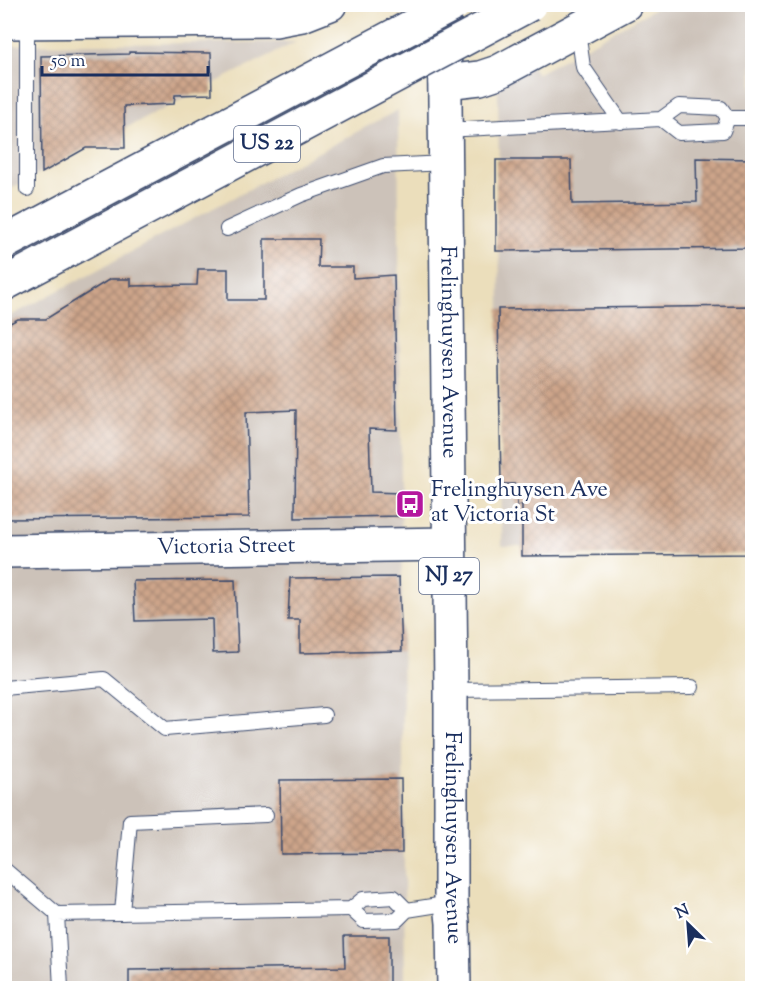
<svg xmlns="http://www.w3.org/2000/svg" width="757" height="993" font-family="'Sorts Mill Goudy',serif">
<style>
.industrial{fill:#ccc2b9}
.building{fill:url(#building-cross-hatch)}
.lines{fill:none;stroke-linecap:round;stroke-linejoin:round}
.lane-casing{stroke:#3a496c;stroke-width:16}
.secondary-casing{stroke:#3a496c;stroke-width:36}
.primary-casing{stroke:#3a496c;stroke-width:36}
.highway-casing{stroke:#3a496c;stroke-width:36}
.lane{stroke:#fff;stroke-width:14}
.secondary{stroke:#fff;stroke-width:33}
.primary{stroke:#fff;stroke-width:33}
.highway{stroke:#fff;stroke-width:33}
.highway-bridge-casing{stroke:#3a496c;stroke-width:36;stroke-linecap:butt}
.highway-bridge{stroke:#fff;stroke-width:33}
.labels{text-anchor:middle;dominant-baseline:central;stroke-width:6;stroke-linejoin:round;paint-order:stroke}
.shield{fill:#fff;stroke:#5f6d8e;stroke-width:1.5}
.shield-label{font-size:21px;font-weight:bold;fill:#1b2f5e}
.street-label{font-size:22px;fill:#1b2f5e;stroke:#fff}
.poi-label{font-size:22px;fill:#1b2f5e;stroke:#fff;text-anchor:start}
</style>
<defs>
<pattern id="building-cross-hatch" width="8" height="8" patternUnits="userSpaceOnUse" patternTransform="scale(1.5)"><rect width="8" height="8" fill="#cea58a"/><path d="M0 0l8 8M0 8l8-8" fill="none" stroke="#a68774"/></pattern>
</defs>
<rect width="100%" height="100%" fill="#fff"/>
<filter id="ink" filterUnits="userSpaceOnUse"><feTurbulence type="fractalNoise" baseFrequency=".0167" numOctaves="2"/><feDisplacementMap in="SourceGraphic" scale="12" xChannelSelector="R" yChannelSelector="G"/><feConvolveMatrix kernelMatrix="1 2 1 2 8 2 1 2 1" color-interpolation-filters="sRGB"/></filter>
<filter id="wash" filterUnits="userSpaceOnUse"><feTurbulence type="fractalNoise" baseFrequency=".008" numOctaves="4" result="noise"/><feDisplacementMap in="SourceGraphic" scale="24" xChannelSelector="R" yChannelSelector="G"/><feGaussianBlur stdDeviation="1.35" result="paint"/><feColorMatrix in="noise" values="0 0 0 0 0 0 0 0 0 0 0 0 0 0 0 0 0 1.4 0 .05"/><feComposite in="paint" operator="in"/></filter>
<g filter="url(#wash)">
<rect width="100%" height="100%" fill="#ebdebb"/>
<g class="industrial">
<polygon points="661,5 752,5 752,546 502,546 498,82 531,65 537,74"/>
<polygon points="296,42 86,148 5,192 5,45"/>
<polygon points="398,110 405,988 5,988 5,319"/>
</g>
<g id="blocks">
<g class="building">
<polygon points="129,52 211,53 212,94 175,95 174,104 124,106 125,148 86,148 42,173 41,56 129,54"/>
<polygon points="696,158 753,159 753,248 496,251 496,160 571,160 572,204 697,202"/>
<polygon points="264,239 319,239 318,267 353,267 353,278 394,275 397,430 369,429 371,492 400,493 400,516 295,518 296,410 246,412 249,517 4,519 4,326 18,319 46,319 110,279 131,279 131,286 197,285 198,269 228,269 228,300 264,300"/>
<polygon points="753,306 753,554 522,556 522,505 517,506 516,484 501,484 498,309"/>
<polygon points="399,577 402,651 300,653 300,620 288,620 290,578"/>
<polygon points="235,580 238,652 213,653 212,619 135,621 133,581"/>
<polygon points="401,779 402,853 281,854 280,780"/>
<polygon points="344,936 389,936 389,988 129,988 129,970 345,967"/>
</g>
</g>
</g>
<g filter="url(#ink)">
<use href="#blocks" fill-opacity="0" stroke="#3a496c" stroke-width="1.5"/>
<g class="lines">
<g class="lane-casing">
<g id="lane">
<polyline points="578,31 583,67 621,122"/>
<polyline points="728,118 752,118"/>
<polyline points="445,130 661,119 679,106 721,108 728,118 723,131 679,133 661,119"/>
<polyline points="27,189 27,22"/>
<polyline points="227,229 301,195 383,166 446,163"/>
<polyline points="4,688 104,679 165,729 324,715"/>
<polyline points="451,690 692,687"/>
<polyline points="4,869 57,914"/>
<polyline points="351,909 364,921 397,920 407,910 451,903"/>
<polyline points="122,913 130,821 266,815"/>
<polyline points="61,988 57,914 351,909 363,899 394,897 407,910"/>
</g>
</g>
<g class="secondary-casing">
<g id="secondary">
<polyline points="4,22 275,20 302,15 330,4"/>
<path id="s1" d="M4,551L449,544"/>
</g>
</g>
<g class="primary-casing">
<g id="primary">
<path id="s2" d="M444,4L451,690V903L453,923L454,988"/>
</g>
</g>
<g class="highway-casing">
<polyline id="highway" points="445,82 480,78 498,72 625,4"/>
</g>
<use href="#lane" class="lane"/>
<use href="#secondary" class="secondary"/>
<use href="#primary" class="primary"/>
<use href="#highway" class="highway"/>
<g class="highway-bridge-casing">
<g id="highway-bridge">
<polyline points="4,243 454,4"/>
<polyline points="4,284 530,4"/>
</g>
</g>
<use href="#highway-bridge" class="highway-bridge"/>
</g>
</g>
<defs>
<g id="bus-square" transform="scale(1.5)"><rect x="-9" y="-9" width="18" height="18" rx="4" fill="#b5179e" stroke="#fff"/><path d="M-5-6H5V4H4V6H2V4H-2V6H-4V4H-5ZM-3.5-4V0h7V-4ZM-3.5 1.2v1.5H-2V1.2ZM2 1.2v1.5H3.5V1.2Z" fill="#fff"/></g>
</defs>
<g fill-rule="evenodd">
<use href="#bus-square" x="410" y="504"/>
</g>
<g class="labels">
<g class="shield">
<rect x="234" y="126" width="66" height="36" rx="4.5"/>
<rect x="419" y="558" width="60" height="36" rx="4.5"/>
</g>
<g class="shield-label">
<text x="267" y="144">US 22</text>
<text x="449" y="576">NJ 27</text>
</g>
<g class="street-label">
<text stroke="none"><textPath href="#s2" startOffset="348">Frelinghuysen Avenue</textPath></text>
<text stroke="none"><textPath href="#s1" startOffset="222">Victoria Street</textPath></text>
<text stroke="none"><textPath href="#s2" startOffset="834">Frelinghuysen Avenue</textPath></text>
</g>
<g class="poi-label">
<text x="431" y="491">Frelinghuysen Ave<tspan x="431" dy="25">at Victoria St</tspan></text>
</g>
</g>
<rect width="757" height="993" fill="none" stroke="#fff" stroke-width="24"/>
<g transform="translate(688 924) rotate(335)" stroke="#ffffff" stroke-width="4.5" paint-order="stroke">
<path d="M0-4.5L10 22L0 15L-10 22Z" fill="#1b2f5e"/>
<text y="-9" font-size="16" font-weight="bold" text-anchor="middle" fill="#1b2f5e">N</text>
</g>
<path d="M42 66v9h166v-9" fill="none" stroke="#1b2f5e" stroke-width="3"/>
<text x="51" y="66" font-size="18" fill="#1b2f5e" stroke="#ffffff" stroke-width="4.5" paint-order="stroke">50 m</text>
</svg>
